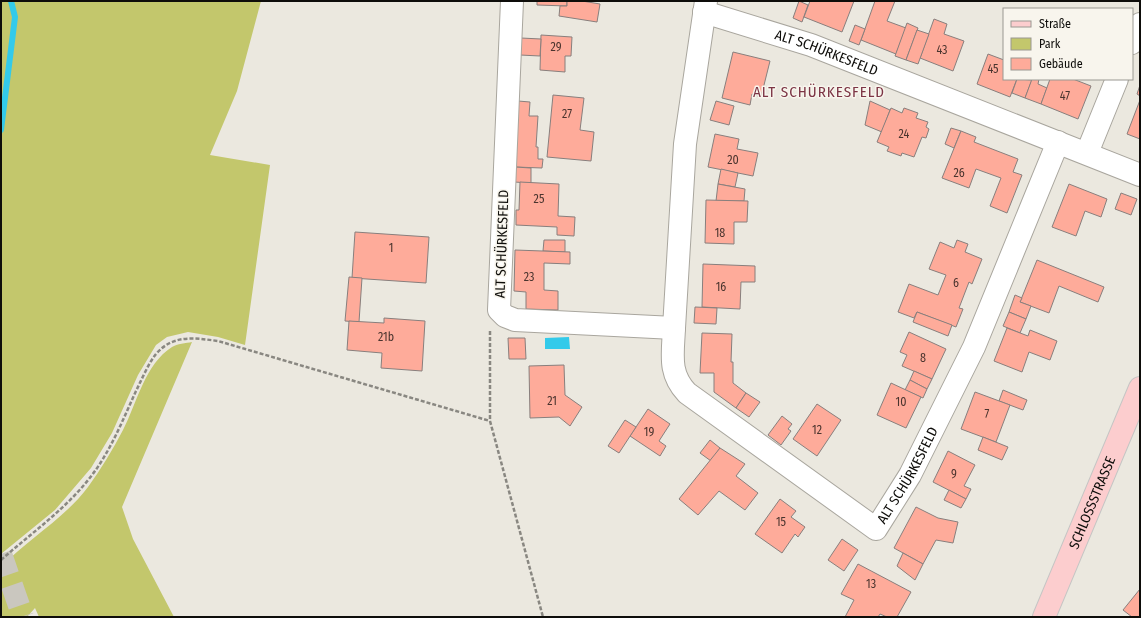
<svg xmlns="http://www.w3.org/2000/svg" width="1141" height="618" font-family="'Fira Sans Condensed',sans-serif">
<style>
.green{fill:#c3c76c}
.water{fill:#33caea}
.lines{fill:none;stroke-linecap:round;stroke-linejoin:round}
.stream{stroke:#33caea;stroke-width:6}
.building{fill:#feab9a;stroke:#887f7d}
.highway-tunnel{stroke:#cac7bf;stroke-width:22;stroke-dasharray:22 11;stroke-linecap:butt}
.minor-casing{stroke:#a9a69e;stroke-width:24}
.major-casing{stroke:#c5c5c4;stroke-width:24}
.path{stroke:#898781;stroke-width:2.5;stroke-dasharray:4 2;stroke-linecap:butt}
.minor{stroke:#fff;stroke-width:22}
.major{stroke:#fccdce;stroke-width:22}
.labels{text-anchor:middle;dominant-baseline:central;stroke-width:3;stroke-linejoin:round;paint-order:stroke}
.number-label{font-size:12px;fill:#4a342e}
.street-label{font-size:14px;fill:#0e0d0a;stroke:#f8f5ed}
.neighbourhood-label{font-size:15px;letter-spacing:1px;fill:#7c3545;stroke:#f8f5ed}
</style>
<rect width="100%" height="100%" fill="#ebe8df"/>
<g class="green">
<polygon points="1,1 261,1 237,91 210,155 270,165 245,345 218,337 188,332 167,337 156,345 138,375 112,433 91,468 55,510 1,554"/>
<path d="M192,342L122,507L133,539L174,617H39L35,608L27,617H1V567C28,539 65,518 88,487C101,469 113,449 123,430C137,403 145,364 172,347C177,344 186,343 192,342Z"/>
</g>
<polygon class="water" points="569,337 570,349 545,349 545,338"/>
<g class="lines">
<polyline class="stream" points="1,130 15,17 11,1"/>
</g>
<g class="building">
<polygon points="537,1 567,1 567,6 537,5"/>
<polygon points="567,1 582,1 600,4 597,22 559,16 560,6 567,6"/>
<polygon points="799,1 808,5 802,22 793,18"/>
<polygon points="810,1 854,1 842,32 804,17"/>
<polygon points="875,1 895,1 887,21 906,28 896,54 861,40"/>
<polygon points="934,19 947,24 944,34 964,41 953,71 920,58"/>
<polygon points="907,23 918,28 906,60 895,56"/>
<polygon points="855,25 865,29 859,45 849,41"/>
<polygon points="917,30 929,34 918,64 906,60"/>
<polygon points="541,35 572,37 571,56 565,56 565,72 540,70"/>
<polygon points="521,38 541,39 540,56 520,55"/>
<polygon points="733,52 770,61 761,97 752,94 750,105 722,98"/>
<polygon points="988,54 1004,60 1004,79 1017,79 1010,97 977,84"/>
<polygon points="1017,79 1032,80 1025,98 1012,93"/>
<polygon points="1032,79 1039,79 1038,84 1047,88 1041,104 1025,98"/>
<polygon points="1050,79 1073,79 1091,86 1078,119 1041,104"/>
<polygon points="1140,85 1140,96 1137,94"/>
<polygon points="553,95 584,98 580,130 594,132 591,161 547,157"/>
<polygon points="1140,100 1140,139 1127,134"/>
<polygon points="518,101 530,102 529,116 538,116 536,147 538,147 538,159 543,159 542,168 515,167"/>
<polygon points="716,101 734,106 729,125 710,120"/>
<polygon points="870,101 890,110 882,132 865,125"/>
<polygon points="891,108 902,113 904,108 918,113 916,118 928,122 926,127 929,129 926,138 922,137 914,157 902,153 901,156 887,151 889,147 877,142"/>
<polygon points="951,128 961,131 954,148 945,144"/>
<polygon points="961,131 976,137 974,142 1018,159 1013,172 1022,175 1007,213 990,206 1001,178 976,169 969,188 942,178"/>
<polygon points="715,134 739,139 737,149 758,153 753,176 708,167"/>
<polygon points="515,167 531,168 531,183 514,182"/>
<polygon points="721,169 738,173 735,187 718,184"/>
<polygon points="520,182 559,184 558,216 575,217 574,236 557,235 557,227 516,225 516,210 519,210"/>
<polygon points="718,184 745,189 744,201 716,201"/>
<polygon points="1069,184 1107,199 1101,217 1085,211 1076,236 1052,227"/>
<polygon points="1121,193 1137,199 1131,215 1115,209"/>
<polygon points="706,200 748,201 747,222 734,222 734,244 705,243"/>
<polygon points="355,232 429,237 426,283 352,278"/>
<polygon points="544,240 565,240 565,252 543,251"/>
<polygon points="957,240 968,244 965,252 982,259 972,284 969,282 959,308 963,309 956,327 917,312 914,318 898,312 909,284 938,295 946,275 929,269 940,242 954,248"/>
<polygon points="515,250 570,252 570,264 544,263 544,290 558,291 558,310 526,309 526,292 514,291"/>
<polygon points="1037,260 1104,287 1098,302 1059,286 1049,313 1020,302"/>
<polygon points="703,264 755,266 755,282 741,282 740,309 702,307"/>
<polygon points="349,277 362,278 359,322 345,321"/>
<polygon points="1015,295 1022,298 1020,302 1031,306 1026,319 1009,312"/>
<polygon points="695,307 717,308 716,324 694,323"/>
<polygon points="917,312 952,325 948,336 913,322"/>
<polygon points="1009,312 1026,319 1020,333 1003,326"/>
<polygon points="384,318 425,321 422,371 381,368 382,353 347,350 349,321 384,323"/>
<polygon points="1007,328 1028,336 1030,330 1057,341 1050,360 1029,352 1022,372 994,361"/>
<polygon points="909,332 946,349 932,379 902,366 907,355 900,352"/>
<polygon points="702,333 732,334 731,362 733,362 733,383 746,393 736,408 714,392 714,373 700,373"/>
<polygon points="508,338 525,338 526,359 509,359"/>
<polygon points="564,365 565,395 582,407 570,426 559,417 530,418 529,366"/>
<polygon points="914,371 932,379 927,389 910,380"/>
<polygon points="910,380 927,389 923,398 905,390"/>
<polygon points="891,383 921,397 906,428 877,415"/>
<polygon points="1003,390 1027,400 1023,410 999,401"/>
<polygon points="975,392 1010,405 996,442 961,429"/>
<polygon points="746,393 760,402 749,417 736,408"/>
<polygon points="817,404 841,420 817,456 793,439"/>
<polygon points="648,409 670,424 659,441 666,446 660,456 630,436"/>
<polygon points="782,416 792,424 788,429 791,431 781,445 768,435"/>
<polygon points="625,420 636,427 619,453 608,446"/>
<polygon points="983,437 1008,447 1002,460 978,450"/>
<polygon points="710,440 720,448 711,461 700,453"/>
<polygon points="720,448 745,464 736,476 758,493 745,510 719,491 698,515 679,499"/>
<polygon points="948,451 975,465 964,486 971,489 966,499 933,482"/>
<polygon points="949,490 966,499 961,508 944,500"/>
<polygon points="780,499 796,511 791,517 805,527 798,537 795,534 782,553 755,534"/>
<polygon points="916,507 938,518 958,522 953,543 936,540 923,564 894,548"/>
<polygon points="842,539 858,550 844,571 828,560"/>
<polygon points="903,553 923,564 915,580 897,566"/>
<polygon points="858,564 911,592 897,617 887,617 880,614 878,617 845,617 854,600 841,594"/>
<polygon points="1140,589 1140,617 1132,617 1123,610"/>
</g>
<g class="lines">
<polyline class="highway-tunnel" points="1,554 23,617"/>
<g class="minor-casing">
<g id="minor">
<polyline points="512,1 499,310 505,316 515,320 674,328 685,144 706,1"/>
<path id="s1" d="M704,12L811,45L1140,175"/>
<polyline points="1132,43 1140,24"/>
<polyline points="1087,153 1117,79"/>
<path id="s2" d="M674,328C673,354 668,373 687,393L876,529L910,475L974,347L1058,142"/>
</g>
</g>
<g class="major-casing">
<g id="major">
<path id="s3" d="M1044,617L1140,388"/>
</g>
</g>
<g class="path">
<polyline points="490,331 490,421 543,617"/>
<path d="M1,560C36,529 76,502 101,462C115,440 125,415 136,391C142,379 148,364 156,354C173,334 195,338 218,341L490,421"/>
</g>
<use href="#minor" class="minor"/>
<use href="#major" class="major"/>
</g>
<g class="labels">
<g class="number-label">
<text x="556" y="47">29</text>
<text x="942" y="50">43</text>
<text x="993" y="69">45</text>
<text x="1065" y="96">47</text>
<text x="567" y="114">27</text>
<text x="904" y="134">24</text>
<text x="733" y="160">20</text>
<text x="959" y="173">26</text>
<text x="539" y="199">25</text>
<text x="720" y="233">18</text>
<text x="391" y="248">1</text>
<text x="529" y="277">23</text>
<text x="956" y="283">6</text>
<text x="721" y="287">16</text>
<text x="386" y="337">21b</text>
<text x="923" y="358">8</text>
<text x="552" y="401">21</text>
<text x="901" y="402">10</text>
<text x="987" y="414">7</text>
<text x="817" y="430">12</text>
<text x="649" y="432">19</text>
<text x="954" y="474">9</text>
<text x="781" y="522">15</text>
<text x="871" y="584">13</text>
</g>
<g class="street-label">
<text stroke="none"><textPath href="#s1" startOffset="129">ALT SCHÜRKESFELD</textPath></text>
<text transform="translate(502 244) rotate(-88)">ALT SCHÜRKESFELD</text>
<text stroke="none"><textPath href="#s2" startOffset="364">ALT SCHÜRKESFELD</textPath></text>
<text stroke="none"><textPath href="#s3" startOffset="124">SCHLOSSSTRASSE</textPath></text>
</g>
<g class="neighbourhood-label">
<text x="819" y="92">ALT SCHÜRKESFELD</text>
</g>
</g>
<rect width="1141" height="618" fill="none" stroke="#0e0d0a" stroke-width="4"/>
<rect x="1003" y="8" width="130" height="72" fill="#f8f5ed" stroke="#9a9892"/>
<rect x="1011" y="21" width="20" height="6" fill="#fccdce" stroke="#9a9892"/>
<text x="1039" y="28" font-size="12" fill="#0e0d0a">Straße</text>
<rect x="1011" y="38" width="20" height="12" fill="#c3c76c" stroke="#9a9892"/>
<text x="1039" y="48" font-size="12" fill="#0e0d0a">Park</text>
<rect x="1011" y="58" width="20" height="12" fill="#feab9a" stroke="#9a9892"/>
<text x="1039" y="68" font-size="12" fill="#0e0d0a">Gebäude</text>
</svg>
